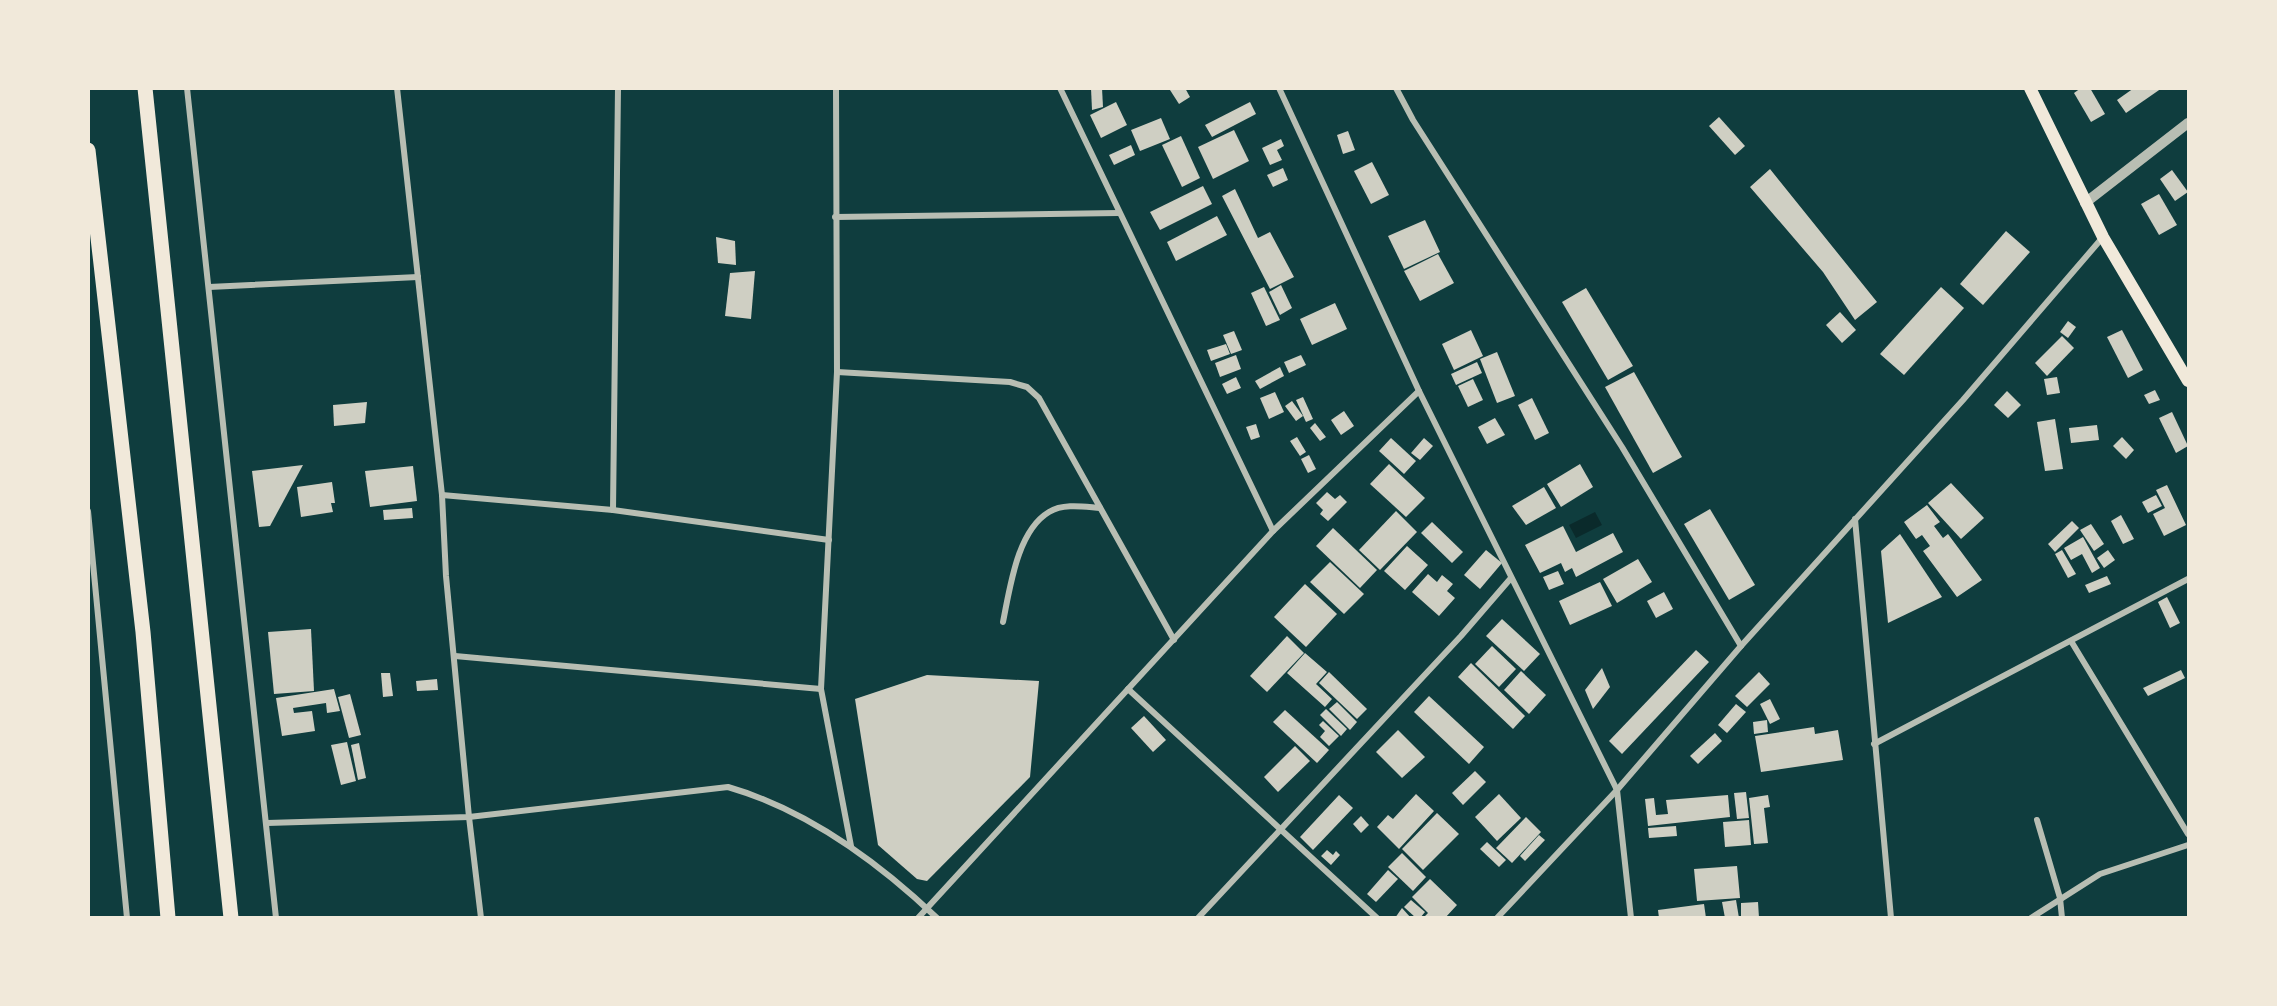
<svg xmlns="http://www.w3.org/2000/svg" width="2277" height="1006" font-family="'Asap Condensed',sans-serif">
<style>
.water{fill:#0a2a2b}
.building{fill:#cfcfc3}
.lines{fill:none;stroke-linecap:round;stroke-linejoin:round}
.minor{stroke:#b8beb3;stroke-width:6}
.tertiary{stroke:#b8beb3;stroke-width:10}
.secondary{stroke:#f1e9da;stroke-width:12}
.trunk{stroke:#f1e9da;stroke-width:15}
</style>
<rect width="100%" height="100%" fill="#0f3d3e"/>
<polygon class="water" points="1595,512 1602,525 1576,538 1569,525"/>
<g class="building">
<polygon points="1091,88 1102,88 1103,107 1092,110"/>
<polygon points="1173,88 1185,88 1190,97 1179,104 1170,90"/>
<polygon points="2081,88 2090,88 2105,114 2091,122 2074,93"/>
<polygon points="2134,88 2162,88 2126,113 2117,100"/>
<polygon points="1116,102 1127,125 1101,138 1090,115"/>
<polygon points="1250,102 1256,114 1212,137 1205,125"/>
<polygon points="1719,117 1745,146 1735,155 1709,126"/>
<polygon points="1161,118 1170,139 1140,151 1131,130"/>
<polygon points="1234,130 1249,161 1213,179 1198,147"/>
<polygon points="1348,131 1355,150 1343,154 1337,135"/>
<polygon points="1181,136 1200,178 1182,187 1162,145"/>
<polygon points="1281,139 1284,146 1277,150 1282,160 1270,165 1262,148"/>
<polygon points="1131,145 1135,155 1114,165 1109,155"/>
<polygon points="1372,162 1389,195 1371,204 1354,171"/>
<polygon points="1283,168 1288,180 1273,187 1267,175"/>
<polygon points="1770,169 1877,302 1855,320 1823,272 1750,187"/>
<polygon points="2172,170 2188,192 2175,201 2160,179"/>
<polygon points="1203,186 1212,204 1160,230 1150,212"/>
<polygon points="1235,189 1258,238 1270,232 1294,277 1270,289 1222,196"/>
<polygon points="2159,194 2177,225 2159,235 2141,204"/>
<polygon points="1217,216 1227,235 1176,261 1167,242"/>
<polygon points="1425,220 1440,252 1404,269 1388,236"/>
<polygon points="2006,231 2030,252 1983,305 1960,284"/>
<polygon points="716,237 735,241 736,265 718,263"/>
<polygon points="1438,254 1454,283 1420,301 1404,271"/>
<polygon points="755,271 751,319 725,316 730,273"/>
<polygon points="1281,285 1292,308 1280,315 1269,292"/>
<polygon points="1264,287 1280,320 1266,326 1251,293"/>
<polygon points="1941,287 1964,308 1904,375 1880,354"/>
<polygon points="1586,288 1633,366 1608,380 1562,302"/>
<polygon points="1335,303 1347,329 1312,345 1300,319"/>
<polygon points="1840,312 1856,330 1842,343 1826,325"/>
<polygon points="2068,321 2076,327 2068,338 2060,332"/>
<polygon points="1471,330 1483,356 1454,370 1442,344"/>
<polygon points="2122,330 2143,370 2128,378 2107,337"/>
<polygon points="1234,331 1242,350 1231,354 1223,335"/>
<polygon points="2062,336 2074,348 2047,376 2035,363"/>
<polygon points="1226,344 1230,354 1211,361 1207,350"/>
<polygon points="1497,352 1515,396 1497,403 1480,359"/>
<polygon points="1236,355 1241,369 1220,377 1215,363"/>
<polygon points="1301,355 1306,365 1289,373 1284,362"/>
<polygon points="1477,362 1482,373 1456,385 1451,374"/>
<polygon points="1280,367 1284,376 1260,389 1255,381"/>
<polygon points="1634,372 1682,457 1653,473 1605,387"/>
<polygon points="1236,377 1241,388 1227,394 1222,384"/>
<polygon points="2057,377 2060,393 2047,395 2044,379"/>
<polygon points="1473,379 1483,400 1468,407 1458,386"/>
<polygon points="2155,390 2160,400 2149,404 2144,395"/>
<polygon points="2007,391 2021,405 2008,418 1994,405"/>
<polygon points="1275,392 1284,412 1269,419 1260,398"/>
<polygon points="1303,397 1313,419 1306,422 1296,400"/>
<polygon points="1532,398 1549,433 1535,440 1518,405"/>
<polygon points="1292,401 1303,416 1296,421 1285,406"/>
<polygon points="367,402 365,423 334,426 333,405"/>
<polygon points="1344,411 1354,426 1341,435 1331,420"/>
<polygon points="2172,412 2188,446 2176,453 2159,418"/>
<polygon points="1495,418 1505,435 1487,444 1478,427"/>
<polygon points="2055,419 2063,469 2045,471 2037,422"/>
<polygon points="1315,423 1326,437 1320,441 1310,428"/>
<polygon points="1256,424 1260,437 1251,440 1246,427"/>
<polygon points="2097,425 2099,440 2071,443 2069,428"/>
<polygon points="1297,437 1306,452 1300,456 1290,441"/>
<polygon points="2122,437 2134,450 2126,459 2113,446"/>
<polygon points="1391,438 1416,461 1404,474 1379,451"/>
<polygon points="1424,438 1433,446 1420,460 1411,453"/>
<polygon points="1309,455 1316,469 1308,473 1301,459"/>
<polygon points="1389,464 1425,498 1406,517 1370,484"/>
<polygon points="1580,464 1593,487 1561,507 1547,484"/>
<polygon points="303,465 270,526 259,527 252,471"/>
<polygon points="413,466 417,501 370,507 365,471"/>
<polygon points="332,482 335,503 331,503 333,512 301,517 297,487"/>
<polygon points="1951,483 1984,518 1961,539 1928,503"/>
<polygon points="2167,485 2186,525 2164,536 2153,514 2165,508 2156,490"/>
<polygon points="1544,487 1556,508 1526,525 1512,506"/>
<polygon points="1327,492 1335,499 1340,495 1347,502 1328,521 1320,514 1323,510 1316,503"/>
<polygon points="2156,495 2162,506 2148,513 2142,502"/>
<polygon points="1927,505 1940,522 1934,526 1943,538 1948,534 1982,580 1957,597 1923,551 1930,546 1922,535 1916,539 1904,522"/>
<polygon points="412,508 413,518 384,520 383,510"/>
<polygon points="1710,509 1755,585 1729,600 1684,524"/>
<polygon points="1396,511 1417,532 1380,570 1359,550"/>
<polygon points="2121,515 2134,539 2123,544 2111,521"/>
<polygon points="2072,521 2079,528 2055,552 2048,544"/>
<polygon points="1432,522 1463,552 1452,563 1421,533"/>
<polygon points="2091,524 2104,544 2094,551 2080,530"/>
<polygon points="1563,526 1576,552 1613,533 1623,552 1576,577 1572,568 1565,572 1561,563 1540,573 1525,545"/>
<polygon points="1333,528 1377,570 1360,588 1316,546"/>
<polygon points="1900,534 1942,597 1888,623 1881,551"/>
<polygon points="2083,537 2100,568 2092,573 2082,554 2071,560 2064,548"/>
<polygon points="1407,546 1428,565 1405,590 1384,571"/>
<polygon points="1486,550 1502,563 1480,589 1464,575"/>
<polygon points="2062,550 2076,574 2068,578 2055,554"/>
<polygon points="2108,550 2115,560 2104,568 2097,558"/>
<polygon points="1638,559 1652,582 1617,603 1603,579"/>
<polygon points="1330,562 1364,594 1344,614 1310,582"/>
<polygon points="1558,571 1564,584 1549,590 1543,577"/>
<polygon points="1428,574 1437,582 1442,575 1453,584 1447,591 1455,598 1439,616 1412,592"/>
<polygon points="2107,576 2111,584 2089,593 2085,585"/>
<polygon points="1600,582 1612,606 1570,625 1559,601"/>
<polygon points="1305,584 1337,614 1306,647 1274,617"/>
<polygon points="1664,592 1673,609 1656,618 1647,601"/>
<polygon points="2167,597 2180,623 2170,628 2158,602"/>
<polygon points="1502,619 1540,654 1524,671 1486,636"/>
<polygon points="311,629 314,691 274,694 268,632"/>
<polygon points="1287,636 1304,653 1267,692 1250,676"/>
<polygon points="1492,646 1516,669 1499,687 1475,664"/>
<polygon points="1696,650 1709,662 1622,754 1609,741"/>
<polygon points="1305,653 1327,672 1316,684 1332,699 1325,707 1287,673"/>
<polygon points="1471,663 1525,716 1513,729 1458,677"/>
<polygon points="1602,668 1610,687 1593,709 1585,690"/>
<polygon points="2181,670 2185,678 2148,696 2143,688"/>
<polygon points="1521,671 1546,695 1529,714 1504,690"/>
<polygon points="1329,672 1367,709 1357,719 1319,683"/>
<polygon points="1759,672 1770,684 1747,707 1735,696"/>
<polygon points="381,673 390,673 393,696 383,697"/>
<polygon points="927,675 1039,681 1030,777 927,881 917,879 878,845 855,699"/>
<polygon points="437,679 438,690 417,691 416,681"/>
<polygon points="334,689 340,711 327,713 326,703 293,708 294,713 312,711 315,731 282,736 276,698"/>
<polygon points="350,694 361,735 349,738 338,697"/>
<polygon points="1429,696 1484,747 1469,764 1414,712"/>
<polygon points="1770,699 1780,719 1770,724 1760,704"/>
<polygon points="1337,702 1357,722 1350,730 1329,709"/>
<polygon points="1736,704 1746,712 1727,733 1718,725"/>
<polygon points="1326,709 1347,729 1341,736 1320,715"/>
<polygon points="1285,710 1329,750 1317,763 1273,722"/>
<polygon points="1144,716 1166,740 1153,752 1131,728"/>
<polygon points="1767,720 1768,732 1754,734 1753,722"/>
<polygon points="1323,721 1339,736 1329,746 1320,737 1325,731 1319,725"/>
<polygon points="1814,727 1815,734 1838,730 1843,760 1761,772 1755,736"/>
<polygon points="1398,730 1425,757 1402,778 1376,752"/>
<polygon points="1715,733 1722,741 1698,764 1690,756"/>
<polygon points="347,742 356,781 341,785 331,745"/>
<polygon points="359,743 366,778 358,780 351,745"/>
<polygon points="1295,746 1310,761 1278,792 1264,777"/>
<polygon points="1475,771 1486,782 1463,805 1452,793"/>
<polygon points="1746,792 1749,818 1737,819 1734,793"/>
<polygon points="1416,794 1434,811 1399,849 1377,827 1388,815 1393,819"/>
<polygon points="1499,794 1521,818 1497,841 1475,817"/>
<polygon points="1339,795 1353,808 1313,850 1300,837"/>
<polygon points="1728,795 1730,817 1648,826 1645,799 1654,798 1656,815 1668,814 1666,800"/>
<polygon points="1768,795 1770,807 1764,808 1768,843 1754,844 1749,798"/>
<polygon points="1437,813 1459,834 1423,870 1402,849"/>
<polygon points="1361,816 1369,825 1361,833 1353,824"/>
<polygon points="1526,817 1541,832 1512,863 1496,848"/>
<polygon points="1749,820 1751,845 1725,847 1723,822"/>
<polygon points="1676,826 1677,836 1649,838 1648,828"/>
<polygon points="1539,835 1545,840 1525,861 1520,856"/>
<polygon points="1487,842 1506,860 1499,867 1480,849"/>
<polygon points="1327,850 1333,855 1336,851 1340,855 1331,865 1321,856"/>
<polygon points="1402,853 1426,877 1413,891 1388,867"/>
<polygon points="1737,866 1740,898 1697,901 1694,869"/>
<polygon points="1388,870 1398,879 1376,902 1367,894"/>
<polygon points="1430,879 1457,905 1445,918 1423,918 1428,913 1412,897"/>
<polygon points="1411,900 1425,912 1420,918 1416,918 1404,907"/>
<polygon points="1736,900 1739,918 1725,918 1722,902"/>
<polygon points="1758,902 1759,918 1741,918 1741,903"/>
<polygon points="1704,904 1706,918 1659,918 1658,910"/>
<polygon points="1402,908 1411,918 1395,918"/>
</g>
<g class="lines">
<g class="minor">
<polyline points="187,88 276,918"/>
<polyline points="397,88 442,495 446,576 469,817 481,918"/>
<polyline points="836,88 837,372 821,689 851,846"/>
<polyline points="1060,88 1273,531"/>
<polyline points="1279,88 1419,391 1617,790 1631,918"/>
<polyline points="1396,88 1413,120 1622,447 1741,646"/>
<polyline points="835,217 1119,213"/>
<polyline points="209,287 418,277"/>
<polyline points="837,372 1010,382 1027,387 1039,398 1174,640"/>
<polyline points="442,495 613,510 829,540"/>
<polyline points="613,510 618,88"/>
<polyline points="88,511 127,918"/>
<polyline points="1855,519 1891,918"/>
<path d="M1003,622C1010,588 1017,531 1049,512C1064,503 1085,507 1100,508"/>
<polyline points="2071,641 2188,834"/>
<polyline points="455,656 821,689"/>
<polyline points="1128,689 1377,918"/>
<polyline points="1874,744 2188,579"/>
<polyline points="2037,820 2060,898 2062,918"/>
<path d="M267,823L469,817L728,787C807,810 877,861 937,918"/>
<polyline points="918,918 1273,531 1419,391"/>
<polyline points="1198,918 1461,636 1511,578"/>
<polyline points="1497,918 1617,790 1741,646 1963,400 2103,237"/>
<polyline points="2031,918 2100,874 2188,845"/>
</g>
<polyline class="tertiary" points="2085,203 2188,123"/>
<polyline class="secondary" points="2030,88 2103,237 2188,381"/>
<g class="trunk">
<polyline points="145,88 231,918"/>
<polyline points="88,150 143,632 168,918"/>
</g>
</g>
<rect width="2277" height="1006" fill="none" stroke="#f1e9da" stroke-width="180"/>
</svg>
